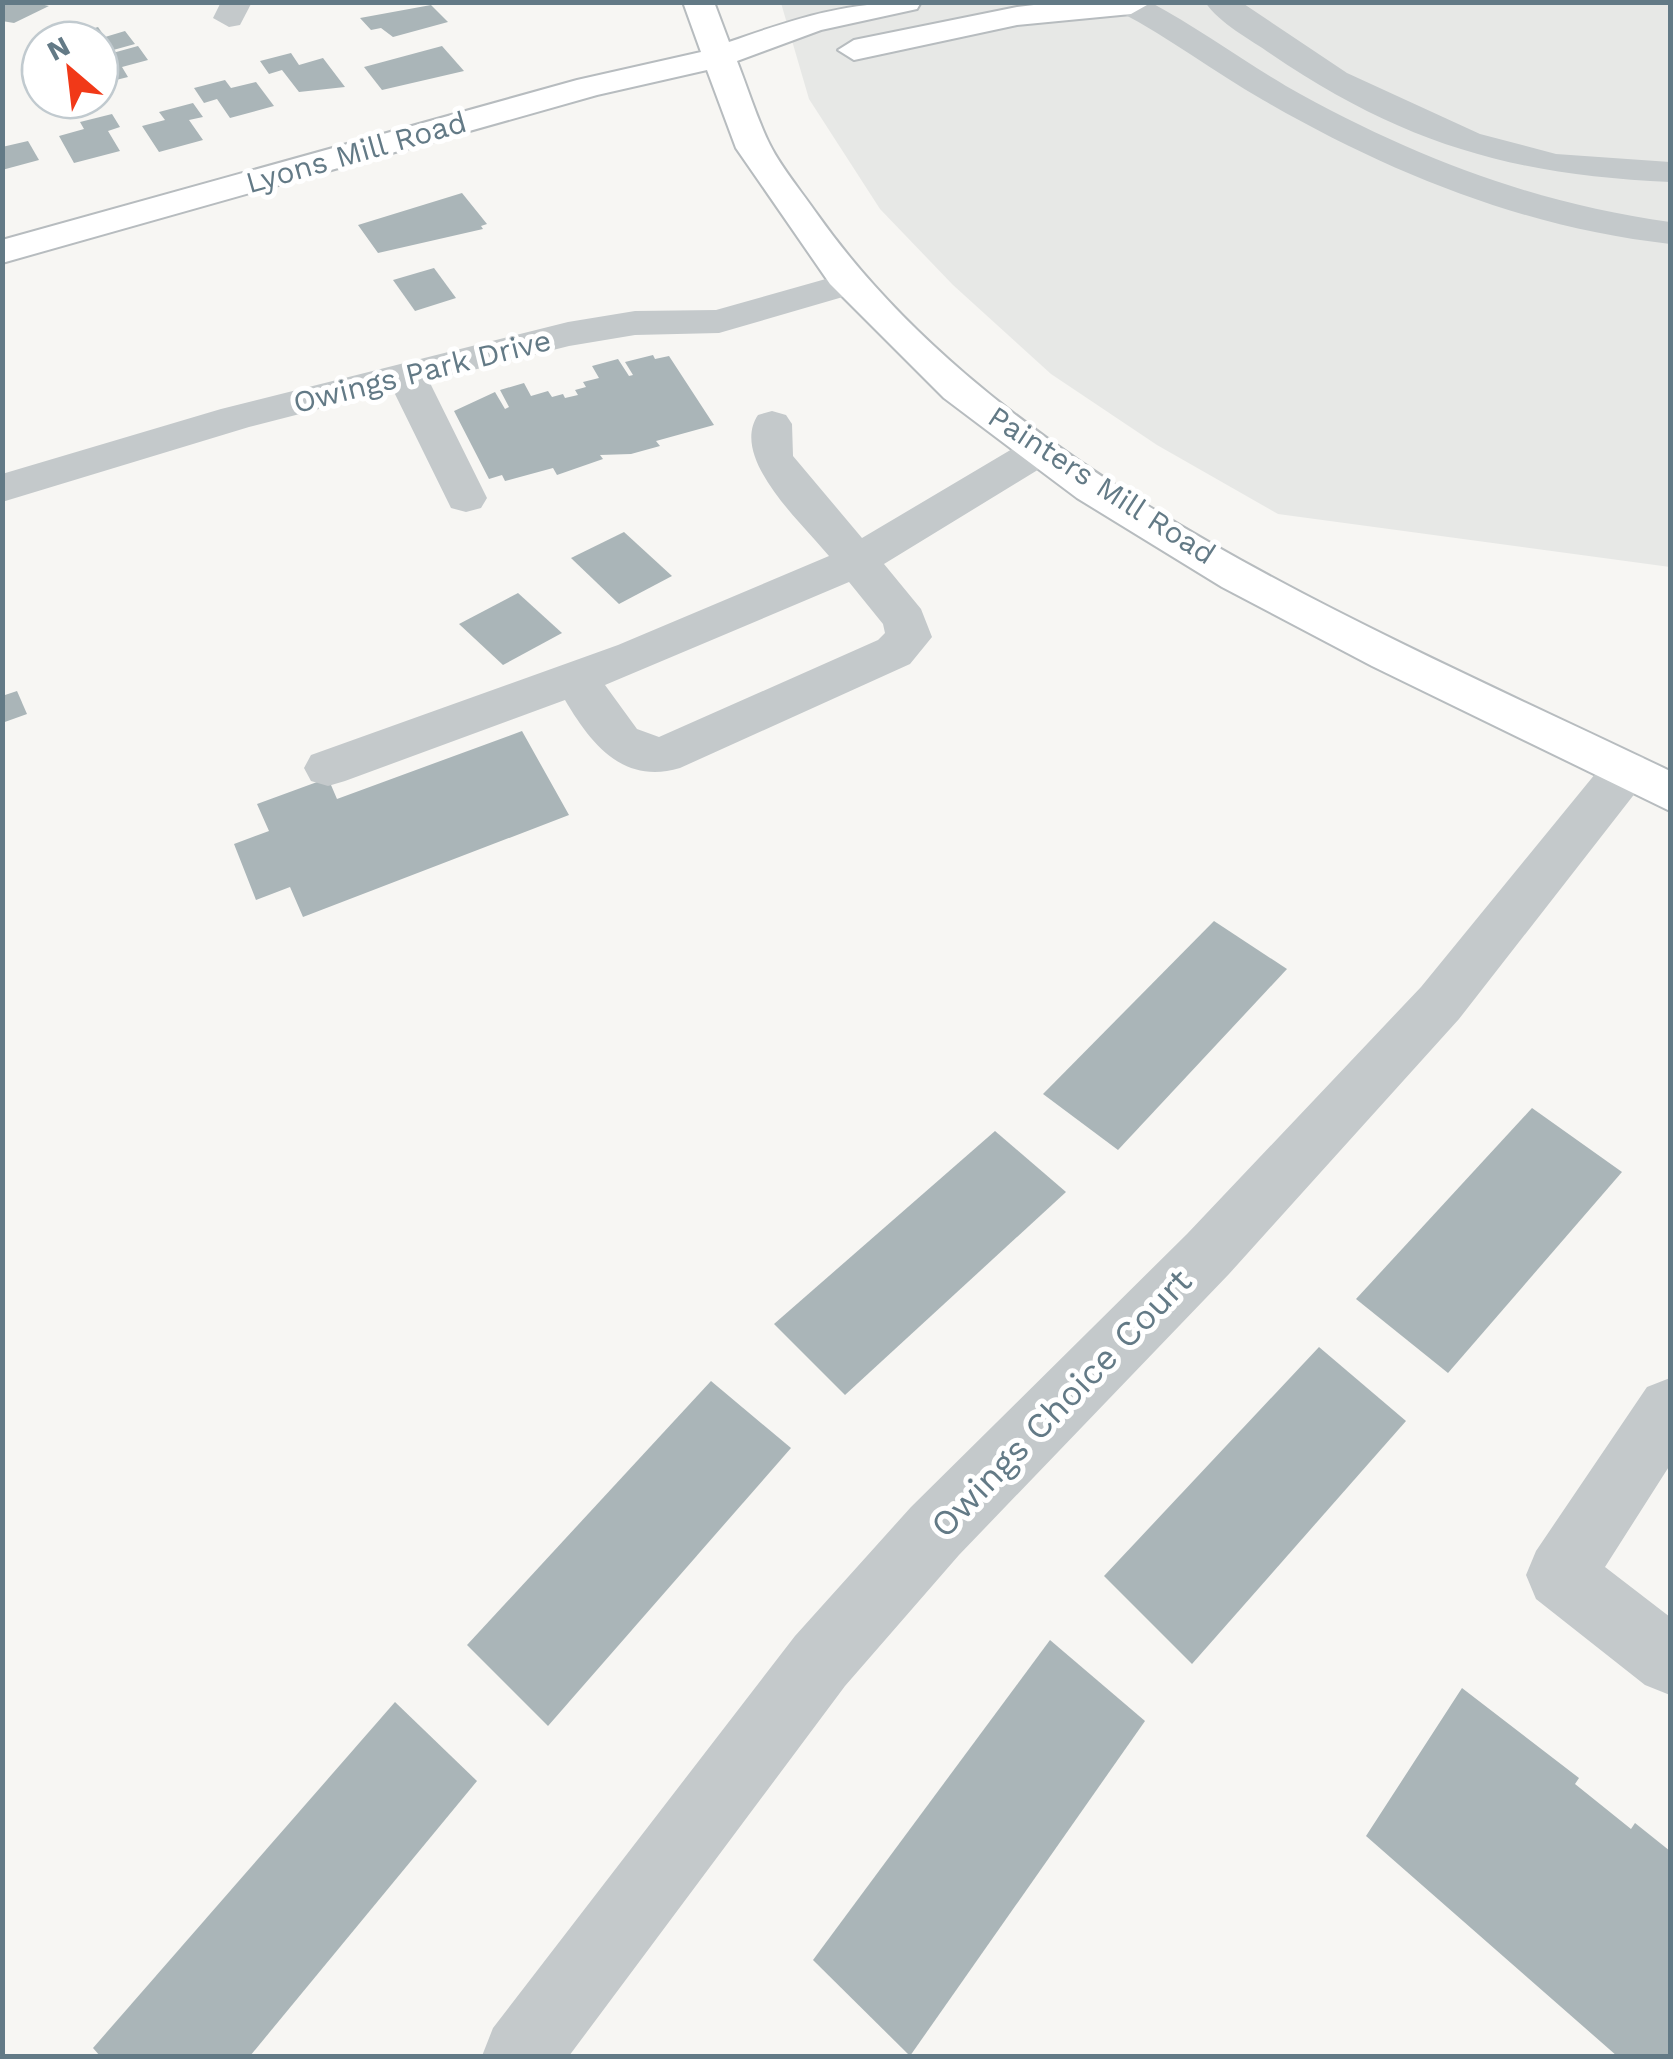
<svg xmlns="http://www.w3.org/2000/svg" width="1673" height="2059" font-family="'Work Sans',sans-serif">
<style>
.built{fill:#e7e8e6}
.building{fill:#aab5b8}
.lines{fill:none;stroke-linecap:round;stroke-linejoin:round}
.major-casing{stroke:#b7bcbf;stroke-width:4}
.minor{fill:#c4c9cb;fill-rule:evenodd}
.major{fill:#fff;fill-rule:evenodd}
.labels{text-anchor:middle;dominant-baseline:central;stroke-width:10;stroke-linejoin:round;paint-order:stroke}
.far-street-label{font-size:30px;fill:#637a86;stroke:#fff}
.street-label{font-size:35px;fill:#637a86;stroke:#fff}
</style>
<rect width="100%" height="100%" fill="#f7f6f3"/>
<polygon class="built" points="781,3 1670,3 1670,567 1278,514 1157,445 1051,374 953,285 880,209 809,99"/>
<g class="building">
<polygon points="2,2 31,2 49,6 14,23 2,21"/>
<polygon points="431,5 448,22 393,37 381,28 371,30 360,18"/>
<polygon points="98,27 105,37 125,31 135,44 106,52 100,40 55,40"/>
<polygon points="138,46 148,60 122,67 128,77 100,84 100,63 113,59 109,54"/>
<polygon points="442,46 464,71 382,90 364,67"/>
<polygon points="291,53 299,65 323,58 345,87 299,92 282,70 269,74 260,61"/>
<polygon points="225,80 231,88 256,82 274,106 230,118 217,99 204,103 194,88"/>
<polygon points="193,103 203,117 189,120 203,140 159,152 142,126 165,120 159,112"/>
<polygon points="112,114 120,127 108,131 120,151 74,163 59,136 84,129 80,122"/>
<polygon points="28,141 39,160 2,170 2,147"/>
<polygon points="462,193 487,224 481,226 483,229 378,253 358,225"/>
<polygon points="434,268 456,298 415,311 393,280"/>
<polygon points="653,355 655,359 669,356 714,425 656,441 660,446 631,454 600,455 603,459 557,475 553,468 505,481 502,475 489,479 454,411 495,392 505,409 509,407 500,390 524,383 531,396 548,391 552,397 563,394 565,398 578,395 575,390 586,387 583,382 599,378 592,366 618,359 629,376 633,375 625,362"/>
<polygon points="624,532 672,576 619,604 571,558"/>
<polygon points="518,593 562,633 503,665 459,624"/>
<polygon points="17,691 27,714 2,723 2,696"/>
<polygon points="522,731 569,815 303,917 290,887 256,900 234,844 269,831 257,804 328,778 337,799"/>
<polygon points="1214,921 1287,969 1118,1150 1043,1094"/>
<polygon points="1532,1108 1622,1172 1448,1373 1356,1299"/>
<polygon points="995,1131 1066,1192 845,1395 774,1324"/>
<polygon points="1319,1347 1406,1421 1192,1664 1104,1576"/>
<polygon points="711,1381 791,1448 548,1726 467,1645"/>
<polygon points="1050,1640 1145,1721 910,2056 813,1960"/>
<polygon points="1462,1688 1579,1778 1575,1784 1631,1829 1635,1823 1670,1851 1670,2056 1617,2056 1366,1836"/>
<polygon points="395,1702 477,1781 250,2056 100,2056 93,2048"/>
</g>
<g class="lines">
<g class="major-casing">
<g id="major">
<path d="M683,2H714L729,42C800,17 846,2 921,2L917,9L821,30L737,61C748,89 757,119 770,145C782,169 802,192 817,214C1007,482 1382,632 1670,771V811L1372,666L1222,587L1077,498L944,398L830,284L736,148L707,70L597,95L2,263V240L577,80L701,52Z"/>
<polygon points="1059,2 1147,5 1131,14 1017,25 854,60 838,50 854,40 1017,7"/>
</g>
</g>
<g class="minor">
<polygon points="221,2 252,2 240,25 229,27 213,18"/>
<path d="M1117,2H1150C1197,27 1240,59 1286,86C1408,155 1532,203 1670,222V244C1525,228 1389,173 1263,100C1214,72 1170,38 1120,12Z"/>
<path d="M1205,2H1241L1347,73L1480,134L1556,154L1670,162V182C1513,175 1403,144 1271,54C1250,39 1220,24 1205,2Z"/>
<polygon points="847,273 860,276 866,284 860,292 719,333 635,335 569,346 429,381 487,498 481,508 466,512 451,508 393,390 249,427 2,502 2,474 221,409 568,322 635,311 716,310"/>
<path d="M772,411L786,415L792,424L793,456L862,538L1024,442L1039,438L1054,442L1060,451L1054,460L884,564L921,609L932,637L910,664L680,768C623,785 591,744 565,700L345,781L328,786L311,781L304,768L311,755L618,645L829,556C802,523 729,458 758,415ZM849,582L883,624L885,633L878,640L659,737L637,729L605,685Z"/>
<polygon points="1626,752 1643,757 1650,770 1643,783 1459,1019 1229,1274 959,1555 845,1686 569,2056 482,2056 493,2028 795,1636 911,1507 1187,1234 1421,987 1609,757"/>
<polygon points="1670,1378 1670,1465 1605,1567 1670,1617 1670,1695 1645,1685 1536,1599 1526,1575 1536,1551 1647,1387"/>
</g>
<use href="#major" class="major"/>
</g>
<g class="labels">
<g class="far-street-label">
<text transform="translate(356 152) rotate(-16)">Lyons Mill Road</text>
<text transform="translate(422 371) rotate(-14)">Owings Park Drive</text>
<text transform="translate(1102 485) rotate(33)">Painters Mill Road</text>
</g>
<g class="street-label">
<text transform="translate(1061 1403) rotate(-46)">Owings Choice Court</text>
</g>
</g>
<rect width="1673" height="2059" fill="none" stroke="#637a86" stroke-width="10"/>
<g transform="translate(70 70) rotate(332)"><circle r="48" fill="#ffffff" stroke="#c1cacf" stroke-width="2.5"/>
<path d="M0-8L18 38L0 25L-18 38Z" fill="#f13918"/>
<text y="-15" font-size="28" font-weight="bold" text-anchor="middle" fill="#637a86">N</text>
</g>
</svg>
